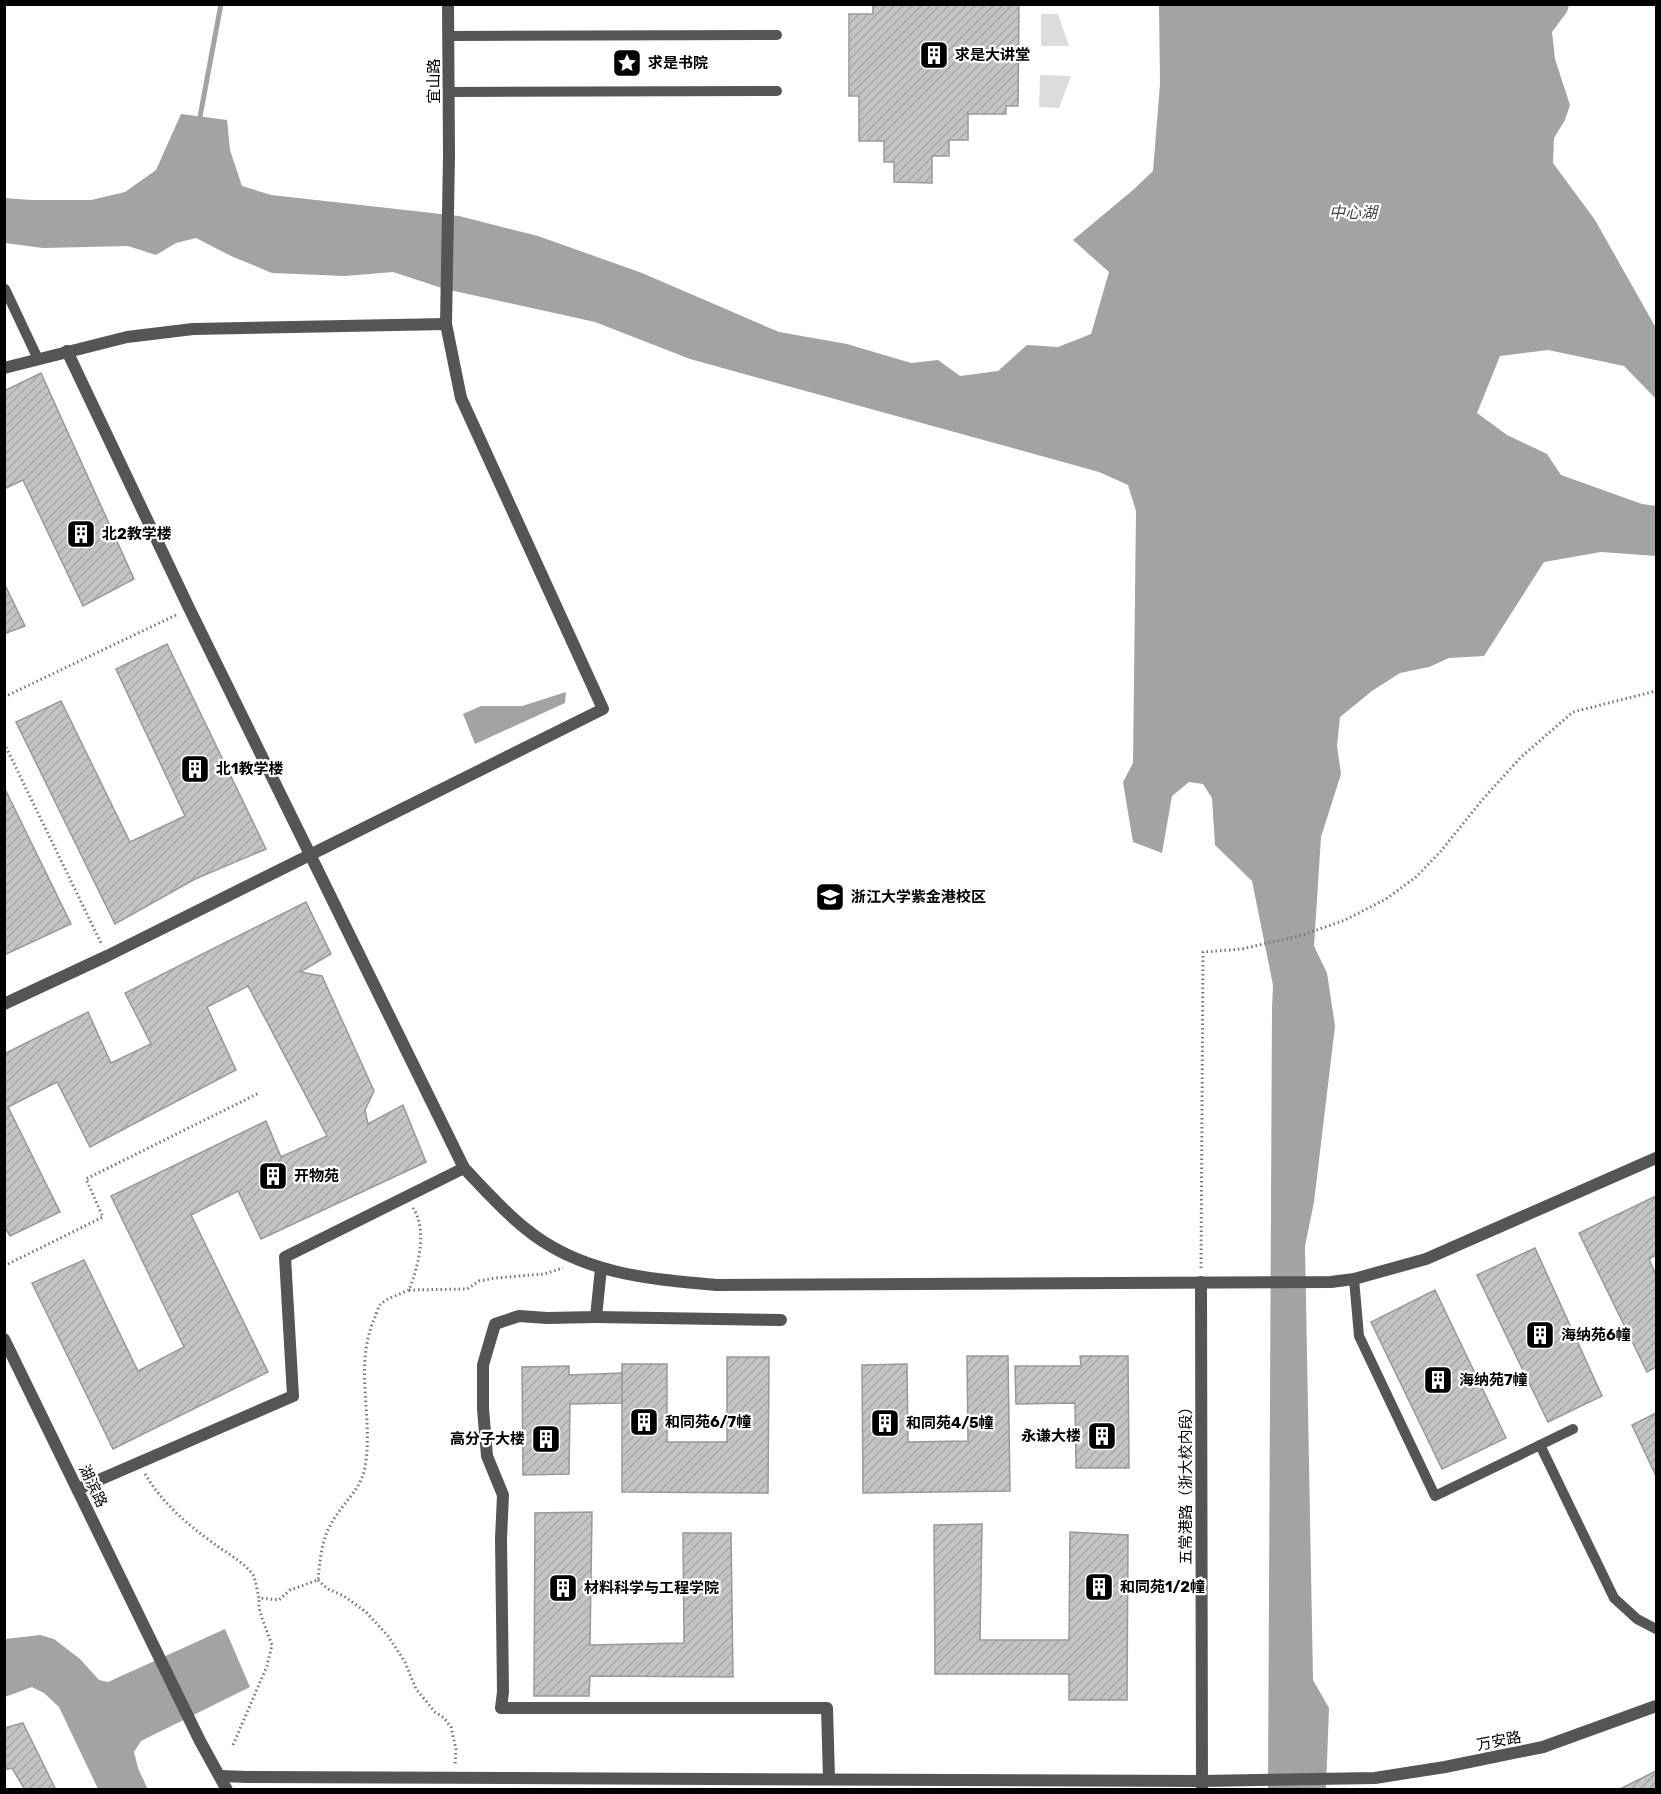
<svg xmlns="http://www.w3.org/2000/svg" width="1661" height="1794" font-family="Rubik,'Noto Sans SC',sans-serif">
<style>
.green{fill:#dcdcdc}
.water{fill:#a3a3a3}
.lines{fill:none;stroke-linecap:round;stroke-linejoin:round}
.stream{stroke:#a3a3a3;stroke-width:5}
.building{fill:url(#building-hatch);stroke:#999;stroke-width:1.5}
.path{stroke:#777;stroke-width:3;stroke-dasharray:1.5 3;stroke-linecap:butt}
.service{stroke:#555;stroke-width:10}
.minor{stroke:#555;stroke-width:12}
.labels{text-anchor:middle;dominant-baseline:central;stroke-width:4.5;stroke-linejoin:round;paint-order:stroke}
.poi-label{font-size:15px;font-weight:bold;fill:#000;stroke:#fff;text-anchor:start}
.street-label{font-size:15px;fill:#000;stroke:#fff}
.water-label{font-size:16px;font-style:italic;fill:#444;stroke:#fff}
</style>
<defs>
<pattern id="building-hatch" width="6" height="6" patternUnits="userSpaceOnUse" patternTransform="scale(1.5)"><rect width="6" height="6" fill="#c4c4c4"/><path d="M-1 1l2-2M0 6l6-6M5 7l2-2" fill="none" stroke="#a7a7a7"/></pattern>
</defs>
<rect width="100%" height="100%" fill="#fff"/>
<g class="green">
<polygon points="1041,14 1058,14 1069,46 1041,46"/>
<polygon points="1040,75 1071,76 1059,108 1039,107"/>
</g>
<g class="water">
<polygon points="1159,5 1569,5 1567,12 1552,32 1555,59 1570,105 1565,120 1554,138 1553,163 1595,220 1656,328 1656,399 1624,366 1548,350 1500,356 1477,413 1507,435 1547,454 1561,475 1642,504 1656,506 1656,556 1601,552 1544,562 1484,656 1449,658 1429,667 1400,673 1372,691 1340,717 1337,746 1341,774 1321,837 1314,946 1327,973 1335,1026 1314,1202 1305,1246 1313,1680 1329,1708 1326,1789 1268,1789 1272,1008 1273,985 1252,881 1215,845 1212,798 1203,784 1189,782 1172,796 1162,853 1133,842 1123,782 1133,763 1136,511 1128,485 1099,472 690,359 595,322 445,289 393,272 345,276 272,273 231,256 196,238 176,243 156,255 128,246 43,248 5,243 5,198 31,200 91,200 125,192 156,170 181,114 227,120 230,150 242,186 271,195 459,216 538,236 642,273 779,332 847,344 911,363 938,360 960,376 998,371 1027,345 1058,347 1091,334 1109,272 1073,240 1133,190 1153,171 1160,84"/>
<polygon points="566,692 565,703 475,744 463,714 481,706 522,706"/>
<polygon points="225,1629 250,1687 141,1741 134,1752 138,1768 148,1790 98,1789 59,1707 44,1693 32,1687 5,1697 5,1639 40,1635 54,1639 80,1659 99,1680 108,1682"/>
</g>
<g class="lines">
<polyline class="stream" points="199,122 221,4"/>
</g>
<g class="building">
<polygon points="873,4 1019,4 1018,106 1006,106 1006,114 968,114 968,140 949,140 949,156 932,156 932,183 894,182 894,162 884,162 884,141 859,141 859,96 849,96 849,14 873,14"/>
<polygon points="41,373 134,579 83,606 23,480 4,489 4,391"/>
<polygon points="4,583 25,626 4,634"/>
<polygon points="167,644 266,849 195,879 115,924 16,722 61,701 130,842 185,816 116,669"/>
<polygon points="4,787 71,924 4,955"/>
<polygon points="306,902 331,954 300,972 322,976 374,1091 365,1110 368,1124 403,1105 426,1162 261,1239 238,1191 191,1215 268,1372 113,1449 32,1283 84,1260 138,1371 184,1347 111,1196 266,1121 281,1157 327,1136 248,986 207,1007 236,1070 90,1147 57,1082 8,1107 60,1212 10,1236 4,1226 4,1054 88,1012 111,1063 151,1044 125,993"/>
<polygon points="1656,1196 1656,1255 1649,1259 1656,1275 1656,1367 1647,1372 1579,1233"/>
<polygon points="1535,1248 1602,1396 1548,1422 1477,1275"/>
<polygon points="1435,1290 1506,1438 1442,1469 1371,1322"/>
<polygon points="967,1356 1008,1356 1010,1491 863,1493 862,1365 907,1364 908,1442 968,1441"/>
<polygon points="1080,1356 1128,1356 1129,1468 1076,1468 1075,1403 1016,1404 1015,1366 1081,1366"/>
<polygon points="727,1357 769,1357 768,1493 622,1492 622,1364 667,1364 667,1442 727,1442"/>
<polygon points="569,1366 569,1375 622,1373 622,1403 570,1404 569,1474 523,1475 522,1367"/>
<polygon points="1656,1413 1656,1476 1632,1425"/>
<polygon points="592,1512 590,1645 684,1643 683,1533 731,1533 733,1677 590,1676 589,1696 534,1696 535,1513"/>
<polygon points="982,1524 980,1640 1069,1640 1070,1532 1128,1535 1127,1700 1069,1700 1069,1674 935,1674 934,1525"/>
<polygon points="23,1723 56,1790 25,1790 12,1768 4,1770 4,1728"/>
<polygon points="1656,1771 1656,1790 1618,1790"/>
</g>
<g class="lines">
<g class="path">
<polyline points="4,697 176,615"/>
<polyline points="4,743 101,943"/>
<polyline points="4,1266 103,1217 86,1179 259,1093"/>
<polyline points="1201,1268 1203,952 1242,949 1303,935 1345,920 1386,899 1416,877 1441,851 1483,799 1521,757 1573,712 1656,691"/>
<polyline points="409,1290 467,1289 479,1281 495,1278 544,1274 563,1268"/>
<path d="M145,1474C164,1505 185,1522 213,1543C226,1553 243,1561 253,1575C256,1581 257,1591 259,1598L279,1600L290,1590L318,1580C320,1562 321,1542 330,1526C340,1505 361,1491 365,1467C374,1417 353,1367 375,1317C376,1314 378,1308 380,1305C386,1298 401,1294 409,1290C418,1267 428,1231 413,1208"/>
<polyline points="318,1580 328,1589 344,1596 366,1612 388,1636 405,1662 416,1689 435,1712 444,1718 451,1727 456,1749 455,1764"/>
<polyline points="233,1745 267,1666 272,1645 263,1621 259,1608 259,1598"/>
</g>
<g class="service">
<polyline points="448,36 777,35"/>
<polyline points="449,92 777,91"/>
<polyline points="5,289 38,359"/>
<polyline points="1354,1279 1359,1336 1435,1496 1573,1429"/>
<polyline points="1540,1445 1614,1598 1637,1619 1656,1629"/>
</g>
<g class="minor">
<path d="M67,351L189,608L464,1168C484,1189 503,1211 526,1229C581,1274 649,1279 716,1285L1331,1282L1354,1279L1426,1259L1656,1158"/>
<polyline points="4,368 127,337 193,329 446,324"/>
<polyline points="4,1004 107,956 603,709 461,398 446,324 449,156 448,4"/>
<polyline points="601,1268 596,1317 547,1318 519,1316 495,1324 483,1365 483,1409 487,1456 503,1495 501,1539 503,1692 501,1708 827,1708 829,1779"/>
<polyline points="1201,1282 1202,1790"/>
<polyline points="596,1317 781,1320"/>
<polyline points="4,1339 200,1741 227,1790"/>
<polyline points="78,1489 293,1396 285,1257 464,1168"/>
<polyline points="220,1776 247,1777 1202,1781 1375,1778 1445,1767 1543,1747 1656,1706"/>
</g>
</g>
<defs>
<g id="building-square" transform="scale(1.5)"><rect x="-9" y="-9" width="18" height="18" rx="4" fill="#000" stroke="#fff"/><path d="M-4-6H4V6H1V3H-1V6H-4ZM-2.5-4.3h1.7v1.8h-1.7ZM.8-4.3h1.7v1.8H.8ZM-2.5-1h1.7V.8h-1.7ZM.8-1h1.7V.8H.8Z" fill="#fff"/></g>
<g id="sight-square" transform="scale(1.5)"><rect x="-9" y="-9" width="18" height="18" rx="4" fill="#000" stroke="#fff"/><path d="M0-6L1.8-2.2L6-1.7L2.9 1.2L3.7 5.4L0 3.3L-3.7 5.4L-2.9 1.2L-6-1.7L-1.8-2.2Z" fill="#fff"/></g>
<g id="university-square" transform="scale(1.5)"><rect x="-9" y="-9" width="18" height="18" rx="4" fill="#000" stroke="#fff"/><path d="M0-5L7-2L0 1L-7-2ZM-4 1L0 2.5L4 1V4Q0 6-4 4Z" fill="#fff"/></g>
</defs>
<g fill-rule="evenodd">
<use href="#building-square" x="934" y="55"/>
<use href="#sight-square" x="627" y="63"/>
<use href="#building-square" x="81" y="534"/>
<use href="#building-square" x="195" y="769"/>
<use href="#university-square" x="830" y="897"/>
<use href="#building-square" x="273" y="1176"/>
<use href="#building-square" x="1540" y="1335"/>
<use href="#building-square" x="1438" y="1380"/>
<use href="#building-square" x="644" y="1422"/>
<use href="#building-square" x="885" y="1423"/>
<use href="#building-square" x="1102" y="1436"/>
<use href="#building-square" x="546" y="1439"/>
<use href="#building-square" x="1099" y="1587"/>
<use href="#building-square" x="563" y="1588"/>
</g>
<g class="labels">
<g class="poi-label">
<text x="955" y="55">求是大讲堂</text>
<text x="648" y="63">求是书院</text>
<text x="102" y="534">北2教学楼</text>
<text x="216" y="769">北1教学楼</text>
<text x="851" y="897">浙江大学紫金港校区</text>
<text x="294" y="1176">开物苑</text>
<text x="1561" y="1335">海纳苑6幢</text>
<text x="1459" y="1380">海纳苑7幢</text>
<text x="665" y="1422">和同苑6/7幢</text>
<text x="906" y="1423">和同苑4/5幢</text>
<text x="1081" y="1436" text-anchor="end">永谦大楼</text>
<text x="525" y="1439" text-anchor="end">高分子大楼</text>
<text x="1120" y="1587">和同苑1/2幢</text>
<text x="584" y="1588">材料科学与工程学院</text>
</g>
<g class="street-label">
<text transform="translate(434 81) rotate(-90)">宜山路</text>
<text transform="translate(1186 1482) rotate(-90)">五常港路（浙大校内段）</text>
<text transform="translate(93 1486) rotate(64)">湖滨路</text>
<text transform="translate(1499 1741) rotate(-11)">万安路</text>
</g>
<g class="water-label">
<text x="1353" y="212">中心湖</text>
</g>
</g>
<rect width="1661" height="1794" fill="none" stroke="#000000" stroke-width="12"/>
</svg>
